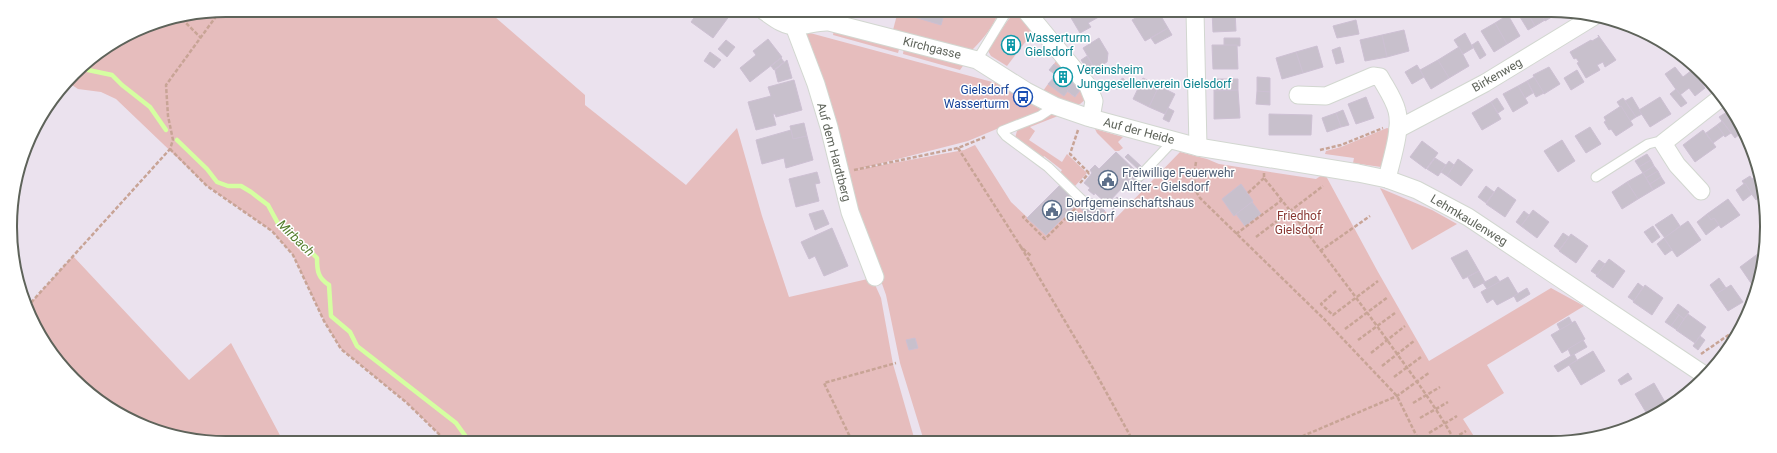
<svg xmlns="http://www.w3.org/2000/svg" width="1777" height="453" font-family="Roboto,sans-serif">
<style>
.green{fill:#e6bdbd}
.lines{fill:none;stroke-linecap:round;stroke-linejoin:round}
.stream{stroke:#d5ffa1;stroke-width:4.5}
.building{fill:#c8c0cc;stroke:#cdc0d3}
.lane-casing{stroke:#d2d7d0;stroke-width:11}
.street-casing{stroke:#d2d7d0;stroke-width:19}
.path{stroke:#c8a496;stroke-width:2.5;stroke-dasharray:4 2;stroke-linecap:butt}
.lane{stroke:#fff;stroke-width:9}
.street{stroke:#fff;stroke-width:17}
.labels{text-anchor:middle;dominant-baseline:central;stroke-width:3;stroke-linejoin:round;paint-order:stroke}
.culture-label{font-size:12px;fill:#0d838f;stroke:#fff;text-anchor:start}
.street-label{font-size:12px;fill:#5e635a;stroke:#fff}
.transit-label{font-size:12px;fill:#164399;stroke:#fff;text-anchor:end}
.service-label{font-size:12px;fill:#4e5e75;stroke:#fff;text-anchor:start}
.park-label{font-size:12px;fill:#893833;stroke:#fff}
.water-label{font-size:13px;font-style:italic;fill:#547e2d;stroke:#fff}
.rim{fill:none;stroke:#5e635a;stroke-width:2}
</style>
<rect width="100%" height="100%" fill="#ebe2ee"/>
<g class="green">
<polygon points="226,10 487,10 585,95 585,105 686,185 737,128 762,216 789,297 872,278 881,298 893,364 915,441 446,441 407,403 341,349 324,321 293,255 272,231 207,186 116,99 101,92 78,89 69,83 84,64 144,26"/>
<path d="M898,11H999C993,27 984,38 972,50L893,30Z"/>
<path d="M1012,16L1020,17L1033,32L1007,66L991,56L988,51C989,48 1009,17 1012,16Z"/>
<polygon points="834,30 900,46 898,53 833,35"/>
<polygon points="810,33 996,83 1042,110 968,141 855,170 964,150 975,145 1011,202 1046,235 1078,203 1082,208 1105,211 1114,220 1180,152 1207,159 1219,164 1316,179 1322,175 1326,176 1378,272 1429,361 1551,288 1584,306 1487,365 1504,393 1463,419 1477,441 924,441 900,363 886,295 856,210 805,34"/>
<polygon points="904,47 965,63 960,70 903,54"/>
<polygon points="1058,58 1082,85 1086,99 1080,104 1072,105 1043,91 1048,84 1067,91 1075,97 1081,89 1073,83 1075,80 1054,64"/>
<polygon points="1052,114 1058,116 1030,127 1035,131 1029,140 1062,162 1067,154 1087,173 1075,186 1060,173 1062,170 1044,156 1042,159 1015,138 1017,131 1020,128"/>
<polygon points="1387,128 1391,129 1381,167 1353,163 1354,158 1325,154 1326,151 1341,147"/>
<polygon points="1095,129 1123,137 1118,142 1123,148 1119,151 1115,151 1097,133"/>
<polygon points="1380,188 1432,210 1457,224 1412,250"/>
<polygon points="73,256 189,380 231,343 283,441 198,441 118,414 55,358 27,307"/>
</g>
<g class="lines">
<g class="stream">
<polyline points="83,65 88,70 112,75 122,85 150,107 166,130"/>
<path d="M177,140L207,169L217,182L228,186H241L251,192L268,205L280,227L304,245L317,258C317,271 318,278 329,285L331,316L350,332L357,346L456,423L469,441"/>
</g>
</g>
<g class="building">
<polygon points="699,11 733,11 713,38 691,22"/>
<polygon points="913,11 945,11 941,25 911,16"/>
<polygon points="1067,11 1115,11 1106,17 1104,14 1088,23 1091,27 1080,33"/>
<polygon points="1147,11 1158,11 1168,28 1145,41 1132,20 1141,15 1142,17"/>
<polygon points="1212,11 1235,11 1236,31 1213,32"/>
<polygon points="1527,12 1540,12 1545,20 1535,26"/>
<polygon points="1527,12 1535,26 1528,30 1520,17"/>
<polygon points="1540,12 1560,12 1545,21"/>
<polygon points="1508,15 1520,36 1507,44 1495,23"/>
<polygon points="1356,20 1359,34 1337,38 1333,26"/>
<polygon points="1495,23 1507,44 1494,52 1481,31"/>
<polygon points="1168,28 1172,35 1155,44 1151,38"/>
<polygon points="1404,30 1409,51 1387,57 1382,35"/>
<polygon points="1465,33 1473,48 1463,54 1454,40"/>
<polygon points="1382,35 1387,57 1365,61 1360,40"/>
<polygon points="1598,35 1616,60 1605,67 1603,62 1597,65 1600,70 1586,78 1577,63 1579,62 1576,58 1574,59 1570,52 1591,40 1592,41 1599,37"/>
<circle cx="1011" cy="45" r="10"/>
<polygon points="1099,38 1108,53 1107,62 1095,69 1083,48"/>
<polygon points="1224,38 1240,38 1240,46 1224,45"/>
<polygon points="768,39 782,57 750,82 740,68 756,55 753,51"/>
<polygon points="726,40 735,47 727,57 718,49"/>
<polygon points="1478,41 1486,55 1480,59 1472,45"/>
<polygon points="1212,45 1237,45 1238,69 1213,69"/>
<polygon points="1317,46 1323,67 1303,73 1296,52"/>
<polygon points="1340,47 1344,62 1336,64 1332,50"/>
<polygon points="1459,47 1469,66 1449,78 1438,60"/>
<polygon points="710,52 721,60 714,68 704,61"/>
<polygon points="1296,52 1303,73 1282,79 1276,58"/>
<polygon points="1087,56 1096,71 1091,75 1081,60"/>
<polygon points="781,58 784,62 774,70 771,66"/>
<polygon points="787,60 792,78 778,82 775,70"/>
<polygon points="1438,60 1449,78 1431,89 1420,70"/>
<polygon points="1054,64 1076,80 1064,96 1048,84 1056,75 1049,70"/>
<polygon points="1417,65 1424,77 1412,84 1405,72"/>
<polygon points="1549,67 1560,84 1544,94 1533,75"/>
<polygon points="1675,67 1683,77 1692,70 1705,88 1695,96 1689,88 1680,95 1665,74"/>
<polygon points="1577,70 1584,82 1571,90 1564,78"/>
<polygon points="1257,77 1270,78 1270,92 1257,91"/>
<polygon points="1534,77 1544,93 1536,97 1527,81"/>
<polygon points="1123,78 1127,83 1116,89 1113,84"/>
<polygon points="1143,78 1159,86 1149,107 1133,99"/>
<polygon points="1213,79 1238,79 1238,90 1214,91"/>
<polygon points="794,80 802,110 776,117 775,114 773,114 776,125 756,130 748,102 771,96 768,87"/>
<polygon points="1527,81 1533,93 1525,98 1518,86"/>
<polygon points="1073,83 1081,89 1075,97 1067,91"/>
<polygon points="1159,86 1175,94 1165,114 1149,107"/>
<polygon points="1518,86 1528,103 1513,112 1503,94"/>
<polygon points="1676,89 1687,103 1681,107 1670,94"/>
<polygon points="1238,90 1240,118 1214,119 1214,91"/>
<polygon points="1257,91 1270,92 1270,105 1256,104"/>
<polygon points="1366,97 1374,118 1356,124 1348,104"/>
<polygon points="1632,97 1642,114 1636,117 1625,101"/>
<polygon points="1660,97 1671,114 1650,127 1639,110"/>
<polygon points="1497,98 1504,109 1498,113 1491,102"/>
<polygon points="1623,98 1636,117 1630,121 1617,102"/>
<polygon points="1491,102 1501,119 1482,130 1472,113"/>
<polygon points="1621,106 1633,125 1616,136 1611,129 1609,130 1604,122 1606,121 1604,117"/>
<polygon points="1168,108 1174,111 1169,122 1163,119"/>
<polygon points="1343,110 1349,125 1341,127 1336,113"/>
<polygon points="1730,110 1741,133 1735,138 1719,117"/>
<polygon points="1336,113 1341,127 1327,132 1322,118"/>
<polygon points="1269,114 1312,115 1311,135 1269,135"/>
<polygon points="1722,121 1731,133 1725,137 1717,125"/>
<polygon points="804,123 807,136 793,139 790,126"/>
<polygon points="1717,125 1724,135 1713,143 1706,133"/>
<polygon points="1590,127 1601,144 1586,153 1575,136"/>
<polygon points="791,130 793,139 807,136 813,160 786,168 784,158 762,164 756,140"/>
<polygon points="1703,130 1716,147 1695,162 1683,145"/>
<polygon points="1562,140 1575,161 1558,172 1544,151"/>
<polygon points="1422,141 1438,153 1426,169 1410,157"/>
<polygon points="1116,152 1137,172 1107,204 1095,193 1094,195 1088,190 1090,188 1084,183 1092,173 1090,170 1095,165 1099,169"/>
<polygon points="1128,154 1142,167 1139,170 1125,157"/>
<polygon points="1647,154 1651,160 1639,167 1635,161"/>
<polygon points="1435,158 1446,165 1438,176 1427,169"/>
<polygon points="1458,159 1473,170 1461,186 1447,176"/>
<polygon points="1651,160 1654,166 1643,173 1639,167"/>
<polygon points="1449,161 1454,165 1447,176 1441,172"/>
<polygon points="1654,166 1658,171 1646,178 1643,173"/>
<polygon points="1658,171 1661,177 1650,184 1646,178"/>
<polygon points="817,172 820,183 815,184 819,201 796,207 789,179"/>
<polygon points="1137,172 1144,179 1131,192 1124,185"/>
<polygon points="1643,173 1653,190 1638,199 1627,182"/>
<polygon points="1760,173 1761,196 1756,200 1742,181 1750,176 1752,179"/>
<polygon points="1661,177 1665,183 1653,190 1650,184"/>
<polygon points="1627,182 1638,199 1622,209 1612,192"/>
<polygon points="1745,183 1752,194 1743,201 1736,190"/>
<polygon points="1241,184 1253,201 1234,216 1222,199"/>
<polygon points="1060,185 1078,203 1046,235 1027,218"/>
<polygon points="1486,186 1494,192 1486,203 1478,197"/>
<polygon points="1498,187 1516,200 1505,217 1486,204"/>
<polygon points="1117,197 1121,201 1113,210 1108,205"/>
<polygon points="1092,198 1105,211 1094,222 1081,209"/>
<polygon points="1728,199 1740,215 1721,228 1714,218 1711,220 1707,214"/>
<polygon points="1252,202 1261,214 1245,226 1236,214"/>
<polygon points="823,210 829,224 815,230 809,214"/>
<polygon points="1533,210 1549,222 1537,238 1521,226"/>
<polygon points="1524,211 1529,215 1521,226 1516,222"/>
<polygon points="1672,214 1680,226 1665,238 1655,225"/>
<polygon points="1707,214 1711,220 1714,218 1719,225 1706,235 1697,222"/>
<polygon points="1688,221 1701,240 1677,257 1664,238"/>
<polygon points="1653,226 1660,237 1652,243 1644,232"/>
<polygon points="832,228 848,266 824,276 815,256 809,259 801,242"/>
<polygon points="1563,233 1569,237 1559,250 1554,246"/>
<polygon points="1571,234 1588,246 1576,263 1559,251"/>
<polygon points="1664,238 1672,250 1665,255 1657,244"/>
<polygon points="1467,250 1479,271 1463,279 1451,258"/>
<polygon points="1763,250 1765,255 1755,289 1740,267"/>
<polygon points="1609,259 1625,271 1613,288 1596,276"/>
<polygon points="1599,260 1605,264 1597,275 1591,271"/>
<polygon points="1479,271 1485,282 1474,288 1468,277"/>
<polygon points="1496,276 1500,282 1487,289 1483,283"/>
<polygon points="1508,277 1518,294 1497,305 1493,299 1487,303 1481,292"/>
<polygon points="1719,278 1726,288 1716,294 1710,285"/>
<polygon points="1638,283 1643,287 1634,301 1628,297"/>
<polygon points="1645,285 1663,298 1652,315 1633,302"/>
<polygon points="1731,285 1743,302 1728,311 1716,294"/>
<polygon points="1527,288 1530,294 1517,302 1514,296"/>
<polygon points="1678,304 1689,312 1684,319 1673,311"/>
<polygon points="1673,311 1679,315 1671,326 1665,322"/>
<polygon points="1688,314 1706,327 1695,343 1676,330"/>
<polygon points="1679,315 1684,319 1677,330 1671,326"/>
<polygon points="1569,317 1572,323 1560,330 1557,324"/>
<polygon points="1575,321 1585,339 1562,353 1551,335"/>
<polygon points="1700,336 1705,340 1698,350 1693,346"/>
<polygon points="915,338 918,348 909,350 906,340"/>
<polygon points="1583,340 1587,347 1571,356 1568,349"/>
<polygon points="1593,351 1605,371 1581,385 1569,365"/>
<polygon points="1574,354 1577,360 1558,372 1554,366"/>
<polygon points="1628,373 1632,379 1621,385 1618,380"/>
<polygon points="1654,383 1665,402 1647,414 1635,394"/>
<polygon points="1665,402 1667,406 1650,418 1647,414"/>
</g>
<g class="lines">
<g class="lane-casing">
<g id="lane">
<polyline points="977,60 1007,11"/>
<polyline points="1055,106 1040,116 1002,131 1006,136 1048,167 1086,204"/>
<polyline points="1140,176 1173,141"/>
<polyline points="1596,177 1648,144 1656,142 1663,143"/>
</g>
</g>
<g class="street-casing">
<g id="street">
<path d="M764,11C773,17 783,26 795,26C807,26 817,21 829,22L977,60L1026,91L1055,106L1087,117L1198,147L1358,173L1387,179L1417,190L1468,217L1706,376"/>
<polyline points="1026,11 1088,86 1094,101 1091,118"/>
<polyline points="1195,11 1198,147"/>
<polyline points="794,26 816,84 829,127 850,212 875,277"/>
<path d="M1298,95L1326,96L1373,76L1380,77C1386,88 1394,99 1397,111C1402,129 1391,161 1387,179"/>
<polyline points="1398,129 1485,83 1593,17"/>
<polyline points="1701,191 1677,165 1663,143 1723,96"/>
</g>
</g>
<g class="path">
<polyline points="182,19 201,38"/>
<polyline points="1078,130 1070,154 1090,174"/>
<polyline points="958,148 1021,247 1031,256"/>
<polyline points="170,149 207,186 272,231 293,255 324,321 341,349 407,403 446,441"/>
<polyline points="1320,150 1341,145 1383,128"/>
<path d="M1196,162C1194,174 1192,187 1200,198L1325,320L1397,396L1419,441"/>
<polyline points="854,170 958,148 985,137"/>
<path d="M1264,173V178C1303,226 1340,276 1377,326C1404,364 1432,400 1455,441"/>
<polyline points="1080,183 1089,173"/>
<polyline points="1248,193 1264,178"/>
<polyline points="1025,216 1023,217 1045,239 1076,208"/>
<polyline points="1236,234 1282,200"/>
<polyline points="1256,237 1323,186"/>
<polyline points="1021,247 1094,370 1133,441"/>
<polyline points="1320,251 1370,216"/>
<polyline points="1336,291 1321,304 1333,315 1378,281"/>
<polyline points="27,307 170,149 173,140 168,116 166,85 220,11"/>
<polyline points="1345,329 1388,297"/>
<polyline points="1358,340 1395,313"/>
<polyline points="1371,353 1405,326"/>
<polyline points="1701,354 1743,325"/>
<polyline points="1382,366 1414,341"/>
<polyline points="1394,377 1421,357"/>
<polyline points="1413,403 1440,387"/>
<polyline points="1420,418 1448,402"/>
<polyline points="1429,433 1457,416"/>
<polyline points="852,441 824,383 896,363"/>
<polyline points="1291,441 1397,396 1430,372"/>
<polyline points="1449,441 1466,431"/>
</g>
<use href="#lane" class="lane"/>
<use href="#street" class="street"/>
</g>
<defs>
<g id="building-ring" transform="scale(1)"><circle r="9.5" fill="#fff" stroke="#0f9aa8" stroke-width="1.5"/><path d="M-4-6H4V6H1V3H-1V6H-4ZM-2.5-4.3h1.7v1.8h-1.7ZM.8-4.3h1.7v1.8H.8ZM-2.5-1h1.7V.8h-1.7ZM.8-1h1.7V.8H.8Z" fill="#0f9aa8"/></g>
<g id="bus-ring" transform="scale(1)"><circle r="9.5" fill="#fff" stroke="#1a4fb4" stroke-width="1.5"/><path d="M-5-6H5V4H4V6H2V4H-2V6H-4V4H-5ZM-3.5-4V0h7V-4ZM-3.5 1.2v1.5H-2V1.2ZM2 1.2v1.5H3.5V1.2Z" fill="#1a4fb4"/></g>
<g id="civic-ring" transform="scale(1)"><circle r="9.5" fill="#fff" stroke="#5c6f8a" stroke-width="1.5"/><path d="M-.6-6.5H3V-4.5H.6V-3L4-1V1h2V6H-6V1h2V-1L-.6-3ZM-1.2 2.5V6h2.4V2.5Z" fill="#5c6f8a"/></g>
</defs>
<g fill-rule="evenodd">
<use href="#building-ring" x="1011" y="45"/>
<use href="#building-ring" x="1063" y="77"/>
<use href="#bus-ring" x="1023" y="97"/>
<use href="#civic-ring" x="1108" y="180"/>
<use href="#civic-ring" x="1052" y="210"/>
</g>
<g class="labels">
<g class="culture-label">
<text x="1025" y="38">Wasserturm<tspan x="1025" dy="14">Gielsdorf</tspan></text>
<text x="1077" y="70">Vereinsheim<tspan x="1077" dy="14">Junggesellenverein Gielsdorf</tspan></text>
</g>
<g class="street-label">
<text transform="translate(932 48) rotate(14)">Kirchgasse</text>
<text transform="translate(1497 75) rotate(-30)">Birkenweg</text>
<text transform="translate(1139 131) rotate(15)">Auf der Heide</text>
<text transform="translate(834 152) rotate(75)">Auf dem Hardtberg</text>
<text transform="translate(1469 220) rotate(31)">Lehmkaulenweg</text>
</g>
<g class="transit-label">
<text x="1009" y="90">Gielsdorf<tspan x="1009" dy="14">Wasserturm</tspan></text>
</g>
<g class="service-label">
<text x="1122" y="173">Freiwillige Feuerwehr<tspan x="1122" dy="14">Alfter - Gielsdorf</tspan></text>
<text x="1066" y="203">Dorfgemeinschaftshaus<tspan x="1066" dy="14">Gielsdorf</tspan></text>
</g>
<g class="park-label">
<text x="1299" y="216">Friedhof<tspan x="1299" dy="14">Gielsdorf</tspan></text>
</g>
<g class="water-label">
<text transform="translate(296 238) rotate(44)">Mirbach</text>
</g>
</g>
<path d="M0 0H1777V453H0ZM226 17H1551A209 209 0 0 1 1760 226V227A209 209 0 0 1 1551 436H226A209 209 0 0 1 17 227V226A209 209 0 0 1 226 17Z" fill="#fff" fill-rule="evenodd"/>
<path class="rim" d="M226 17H1551A209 209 0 0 1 1760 226V227A209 209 0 0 1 1551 436H226A209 209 0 0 1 17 227V226A209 209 0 0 1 226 17Z"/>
</svg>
